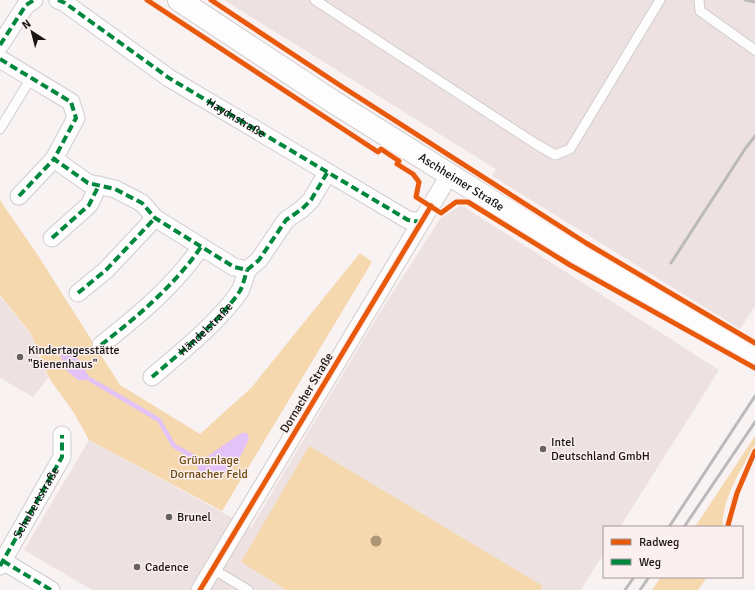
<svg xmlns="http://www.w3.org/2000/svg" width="755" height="590" font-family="Signika,sans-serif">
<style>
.built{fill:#eee1e1}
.green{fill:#f6d8af}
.water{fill:#e3c2f7}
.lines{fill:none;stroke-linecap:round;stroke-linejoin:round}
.stream{stroke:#e3c2f7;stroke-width:4.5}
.lane-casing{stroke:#d1cdcd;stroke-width:11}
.street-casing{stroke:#d1cdcd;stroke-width:19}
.secondary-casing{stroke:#d1cdcd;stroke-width:24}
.lane{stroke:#fefdfd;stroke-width:9}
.street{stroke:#fefdfd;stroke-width:17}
.secondary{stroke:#fefdfd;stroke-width:22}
.rail{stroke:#bbbaba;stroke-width:3}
.quiet{stroke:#00873e;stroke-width:4;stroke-dasharray:8 4;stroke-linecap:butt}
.cycleway-casing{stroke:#fbeff0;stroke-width:8}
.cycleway{stroke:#e8590c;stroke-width:5}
.tree{fill:#ac9675}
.poi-dot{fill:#676262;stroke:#fbeff0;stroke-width:1.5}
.labels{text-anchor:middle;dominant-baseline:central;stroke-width:3;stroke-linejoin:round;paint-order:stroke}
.street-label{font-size:12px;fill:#191515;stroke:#fbeff0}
.poi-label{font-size:12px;fill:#191515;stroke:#fbeff0;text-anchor:start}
.park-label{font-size:12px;fill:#6e4b0f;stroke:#fbeff0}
</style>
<rect width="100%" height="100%" fill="#f8f2f2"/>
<g class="built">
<polygon points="224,0 755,0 755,306 740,329 492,176 496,169"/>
<polygon points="461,205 719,370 620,527 604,527 604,553 581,590 540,590 543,586 242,562 286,590 92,590 24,550 89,440 251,528 372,325 440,219"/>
<polygon points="0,296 31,335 48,378 33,397 0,378"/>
</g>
<g class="green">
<polygon points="0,200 39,257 120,385 200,434 251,388 360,253 372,262 222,511 89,440 74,413 49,378 31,334 0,295"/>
<path d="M755,436V445C743,466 720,502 723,527H695Z"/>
<polygon points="309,446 543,586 540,590 286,590 241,562"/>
<polygon points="661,577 707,577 698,590 652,590"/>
</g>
<g class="water">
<polygon points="66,350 80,361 91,380 78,380 67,371 60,355"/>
<path d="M241,433H247L249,438C240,461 224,487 196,475L199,470L194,460L196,458H205Z"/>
</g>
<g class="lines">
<polyline class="stream" points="91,380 159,420 174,446 196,458"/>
<g class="lane-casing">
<g id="lane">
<polyline points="315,0 536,144 555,155 570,149 660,0"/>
<polyline points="699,0 700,11 755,50"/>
<polyline points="0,129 31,78"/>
<polyline points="213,569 248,590"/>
</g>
</g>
<g class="street-casing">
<g id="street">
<polyline points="58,0 65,3 169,78 408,220 421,222"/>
<polyline points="0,45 26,5 34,0"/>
<polyline points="0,59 71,102 76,118 54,159 88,183 115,189 142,203 155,218 234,267 247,270 259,260 286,220 302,209 311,200 327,173"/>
<polyline points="19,196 54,159"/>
<polyline points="52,238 89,205 99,185"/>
<polyline points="78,293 106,270 155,218"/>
<path d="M101,345C138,316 174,286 201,247"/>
<path d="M152,377C180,353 220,321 240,291C243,285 245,277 247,270"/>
<polyline points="3,561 51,590"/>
<path id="s1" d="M0,566L62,457V435"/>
<polyline points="200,590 450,174"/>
</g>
</g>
<g class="secondary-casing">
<g id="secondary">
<path id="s2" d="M179,0L332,101L578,255L751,353"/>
</g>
</g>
<use href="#lane" class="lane"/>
<use href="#street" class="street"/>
<use href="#secondary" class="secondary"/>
<g class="rail">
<polyline points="745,0 755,2"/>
<polyline points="671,263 745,149 755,136"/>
<polyline points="669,527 755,396"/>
<polyline points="684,527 755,422"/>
<polyline points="625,590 634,577"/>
<polyline points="640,590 649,577"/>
</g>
<g class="quiet">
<path id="s3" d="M58,0L65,3L169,78L408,220L421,222"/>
<polyline points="0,45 26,5 34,0"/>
<polyline points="0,59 71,102 76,118 54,159 88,183 115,189 142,203 155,218 234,267 247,270 259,260 286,220 302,209 311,200 327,173"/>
<polyline points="19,196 54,159"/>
<polyline points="52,238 89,205 99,185"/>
<polyline points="78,293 106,270 155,218"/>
<path d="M101,345C138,316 174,286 201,247"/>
<path id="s4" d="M152,377C180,353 220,321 240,291C243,285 245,277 247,270"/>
<polyline points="3,561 51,590"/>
<polyline points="0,566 62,457 62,435"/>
</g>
<g class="cycleway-casing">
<g id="cycleway">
<polyline points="147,0 378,152 381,149 399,161 397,164 413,174 419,182 416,197 441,213 456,202 468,202 570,265 755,368"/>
<polyline points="211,0 341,86 586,243 755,343"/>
<polyline points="729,527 728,525 737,493 755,451"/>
<polyline points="200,590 431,206"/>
</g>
</g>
<use href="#cycleway" class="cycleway"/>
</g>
<circle class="tree" cx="376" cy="541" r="5.5"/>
<g class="poi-dot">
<circle cx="20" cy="357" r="4"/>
<circle cx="543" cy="449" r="4"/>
<circle cx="169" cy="517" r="4"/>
<circle cx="137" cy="567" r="4"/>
</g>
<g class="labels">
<g class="street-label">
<text stroke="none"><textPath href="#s3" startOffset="214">Haydnstraße</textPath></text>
<text stroke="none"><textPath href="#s2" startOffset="336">Aschheimer Straße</textPath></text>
<text stroke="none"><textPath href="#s4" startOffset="72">Händelstraße</textPath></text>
<text transform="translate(307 393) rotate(-59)">Dornacher Straße</text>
<text stroke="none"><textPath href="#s1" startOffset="73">Schubertstraße</textPath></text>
</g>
<g class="poi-label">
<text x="28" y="350">Kindertagesstätte<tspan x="28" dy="14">"Bienenhaus"</tspan></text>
<text x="551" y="442">Intel<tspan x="551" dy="14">Deutschland GmbH</tspan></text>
<text x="177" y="517">Brunel</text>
<text x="145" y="567">Cadence</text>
</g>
<g class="park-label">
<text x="209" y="460">Grünanlage<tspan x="209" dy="14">Dornacher Feld</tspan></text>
</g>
</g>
<rect x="603" y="526" width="140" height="52" fill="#fbeff0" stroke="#a19898"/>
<rect x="611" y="539" width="20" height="6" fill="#e8590c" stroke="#a19898"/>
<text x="639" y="546" font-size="12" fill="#191515">Radweg</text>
<rect x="611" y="559" width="20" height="6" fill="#00873e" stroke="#a19898"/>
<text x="639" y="566" font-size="12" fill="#191515">Weg</text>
<g transform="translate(32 32) rotate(324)" stroke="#fbeff0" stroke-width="3" paint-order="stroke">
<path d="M0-3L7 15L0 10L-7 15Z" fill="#191515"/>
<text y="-6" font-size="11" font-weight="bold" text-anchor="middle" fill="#191515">N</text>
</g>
</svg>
